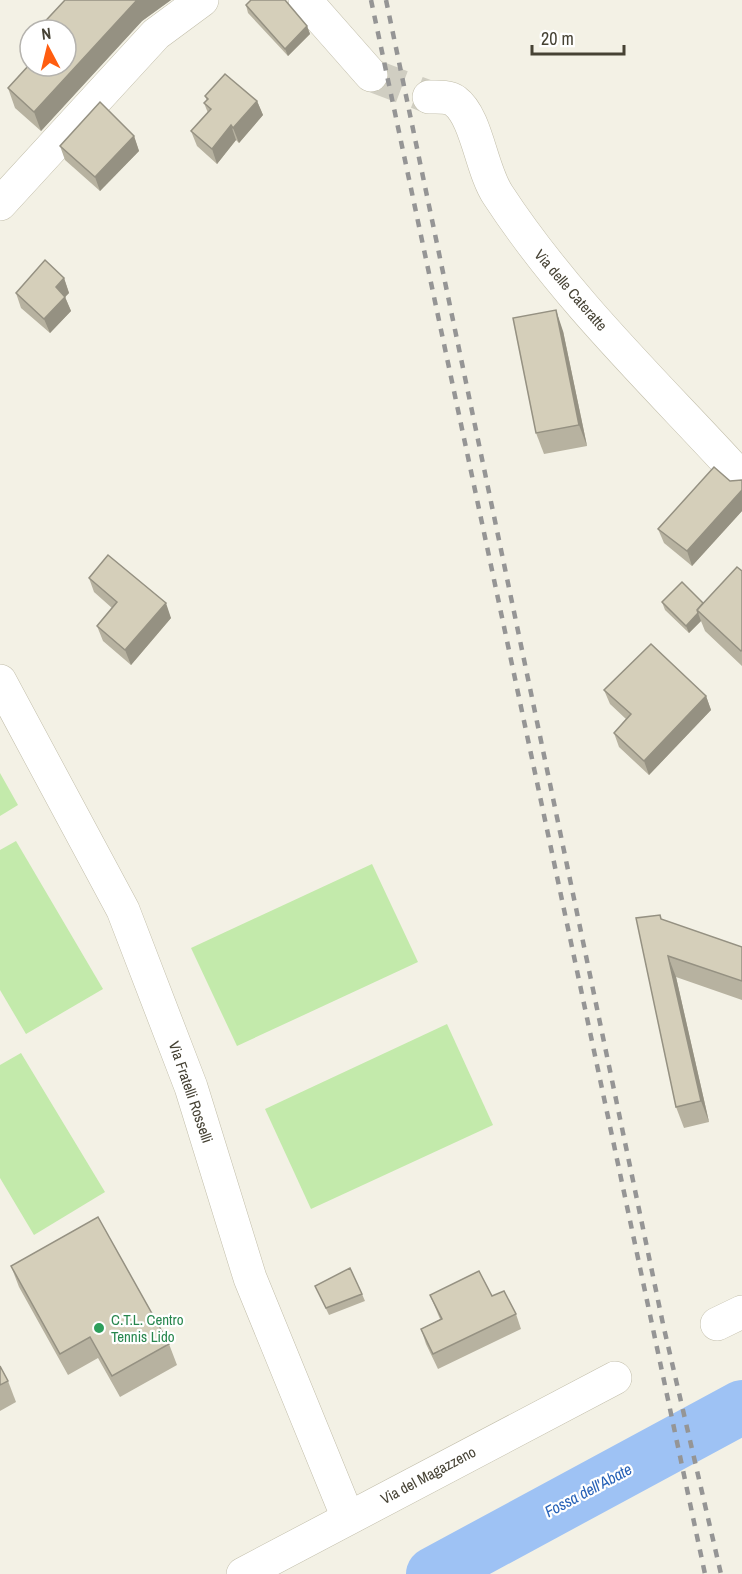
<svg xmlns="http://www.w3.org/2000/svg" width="742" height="1574" font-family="'Archivo Narrow',sans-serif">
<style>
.green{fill:#c3eaab}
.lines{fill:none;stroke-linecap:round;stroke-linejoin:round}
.river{stroke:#9ec2f4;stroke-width:54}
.minor-tunnel{stroke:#d0cec2;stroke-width:33;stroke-dasharray:33 16;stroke-linecap:butt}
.minor-casing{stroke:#c2beaa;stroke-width:34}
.minor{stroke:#fff;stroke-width:33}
.rail{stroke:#959595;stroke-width:4.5;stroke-dasharray:8 8;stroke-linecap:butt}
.wall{fill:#b7b2a0}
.shaded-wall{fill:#959182}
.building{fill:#d5cfba;stroke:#959182;stroke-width:1.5}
.leisure-dot{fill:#2e9e5b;stroke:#fff;stroke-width:2}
.labels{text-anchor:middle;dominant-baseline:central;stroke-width:4.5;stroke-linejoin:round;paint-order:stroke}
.street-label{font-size:15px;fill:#464234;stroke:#fff}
.leisure-label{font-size:15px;fill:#27864d;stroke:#fff;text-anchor:start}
.water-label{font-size:16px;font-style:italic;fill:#2862b7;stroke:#fff}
</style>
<rect width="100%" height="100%" fill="#f3f1e5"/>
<g class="green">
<polygon points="0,773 18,805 0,816"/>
<polygon points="16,841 103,989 26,1034 0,990 0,850"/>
<polygon points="372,864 418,962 237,1046 191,948"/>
<polygon points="447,1024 493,1125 311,1209 265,1109"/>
<polygon points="21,1053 105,1192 34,1235 0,1178 0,1065"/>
</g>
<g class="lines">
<polyline class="river" points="433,1574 742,1407"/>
<polyline class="minor-tunnel" points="371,75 429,97"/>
<g class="minor-casing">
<g id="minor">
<polyline points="305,0 371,75"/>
<path d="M429,97C436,97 449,96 455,101C477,117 481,170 498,195C566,299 658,386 742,478"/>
<polyline points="0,204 156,34 202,0"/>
<polyline points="0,681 123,910 191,1087 250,1278 348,1518"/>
<polyline points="717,1324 742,1312"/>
<polyline points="243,1574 615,1378"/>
</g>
</g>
<use href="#minor" class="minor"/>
<g class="rail">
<polyline points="371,0 705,1574"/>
<polyline points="386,0 663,1324 721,1574"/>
</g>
</g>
<g class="wall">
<polygon points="65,0 171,0 142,21 41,131 15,108 8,88 66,66"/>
<polygon points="246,5 307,26 310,34 288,56 248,13"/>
<polygon points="30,38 30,61 24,44"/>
<polygon points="205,96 257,101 263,115 239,143 236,140 217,164 197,146 191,131 208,113 204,103 207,101"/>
<polygon points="134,136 139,151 100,191 65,160 60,146"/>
<polygon points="64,278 69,293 65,297 71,311 50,333 21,308 16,293"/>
<polygon points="563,331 587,446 544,454 536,433"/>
<polygon points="742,480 742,511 692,566 664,543 658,529 730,481"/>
<polygon points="742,571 742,666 705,631 701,621 689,633 665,610 662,602 703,603"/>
<polygon points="89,578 171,618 131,665 103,641 97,626 112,608 94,592"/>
<polygon points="604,690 706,696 711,710 649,775 619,747 614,733 626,719 610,704"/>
<polygon points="661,919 742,947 742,1000 676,977 709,1122 684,1128 676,1107"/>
<polygon points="11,1266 169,1344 177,1365 120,1397 98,1358 68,1375 19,1287"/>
<polygon points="315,1286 362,1294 365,1301 329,1315"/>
<polygon points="430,1295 492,1296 516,1314 521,1329 438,1369 426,1344 421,1329 440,1319"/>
<polygon points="0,1366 8,1381 16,1402 0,1411"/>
</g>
<g class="shaded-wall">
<polygon points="137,0 171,0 142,21 41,131 34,112"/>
<polygon points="307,26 310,34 288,56 285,49"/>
<polygon points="257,101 263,115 239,143 233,128"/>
<polygon points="231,125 236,140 217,164 212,149"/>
<polygon points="134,136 139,151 100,191 95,177"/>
<polygon points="64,278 69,293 65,297 71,311 50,333 44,319 56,287"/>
<polygon points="556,310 563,331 587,446 579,425"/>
<polygon points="742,490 742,511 692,566 687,551"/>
<polygon points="166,603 171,618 131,665 125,650"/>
<polygon points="698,613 701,621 689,633 686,626"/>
<polygon points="706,696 711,710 649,775 644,761"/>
<polygon points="668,956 676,977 709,1122 701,1101"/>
</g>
<g class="building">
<polygon points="65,0 137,0 34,112 8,88 30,64 30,66 66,66 66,30 37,30"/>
<polygon points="251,0 285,0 307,26 285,49 246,5"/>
<polygon points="30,38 30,50 24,44"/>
<polygon points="225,74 257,101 233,128 231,125 212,149 191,131 211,109 204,103 208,99 205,96"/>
<polygon points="100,102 134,136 95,177 60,146"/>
<polygon points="45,260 64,278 56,287 65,297 44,319 16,293"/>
<polygon points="556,310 579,425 536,433 513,318"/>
<polygon points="714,467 730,481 742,480 742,490 687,551 658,529"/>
<polygon points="108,555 166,603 125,650 97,626 117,602 89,578"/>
<polygon points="737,567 742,571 742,650 741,651 697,610"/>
<polygon points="682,582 703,603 697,610 698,613 686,626 662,602"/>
<polygon points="651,644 706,696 644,761 614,733 631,714 604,690"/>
<polygon points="660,915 661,919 742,947 742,981 668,956 701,1101 676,1107 636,918"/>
<polygon points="98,1217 169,1344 112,1376 90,1337 60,1354 11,1266"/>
<polygon points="350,1268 362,1294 326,1308 315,1286"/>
<polygon points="479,1271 492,1296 504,1291 516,1314 433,1354 421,1329 442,1319 430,1295"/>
<polygon points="0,1366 8,1381 0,1385"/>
</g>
<circle class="leisure-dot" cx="99" cy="1328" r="6"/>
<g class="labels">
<g class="street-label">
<text transform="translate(571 290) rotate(49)">Via delle Cateratte</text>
<text transform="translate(191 1092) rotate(71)">Via Fratelli Rosselli</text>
<text transform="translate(428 1475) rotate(-28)">Via del Magazzeno</text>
</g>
<g class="leisure-label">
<text x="111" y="1319">C.T.L. Centro<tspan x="111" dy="17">Tennis Lido</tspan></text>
</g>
<g class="water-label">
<text transform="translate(588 1490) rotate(-28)">Fossa dell'Abate</text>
</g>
</g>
<g transform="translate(48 48) rotate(353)"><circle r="28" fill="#ffffff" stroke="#b5b3ae" stroke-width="1.5"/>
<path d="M0-4.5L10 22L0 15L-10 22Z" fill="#ff5d10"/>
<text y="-9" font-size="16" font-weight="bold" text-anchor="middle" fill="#464234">N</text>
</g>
<path d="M532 45v9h92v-9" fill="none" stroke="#464234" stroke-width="3"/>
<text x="541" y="45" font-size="18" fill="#464234" stroke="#ffffff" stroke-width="4.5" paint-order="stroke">20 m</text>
</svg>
